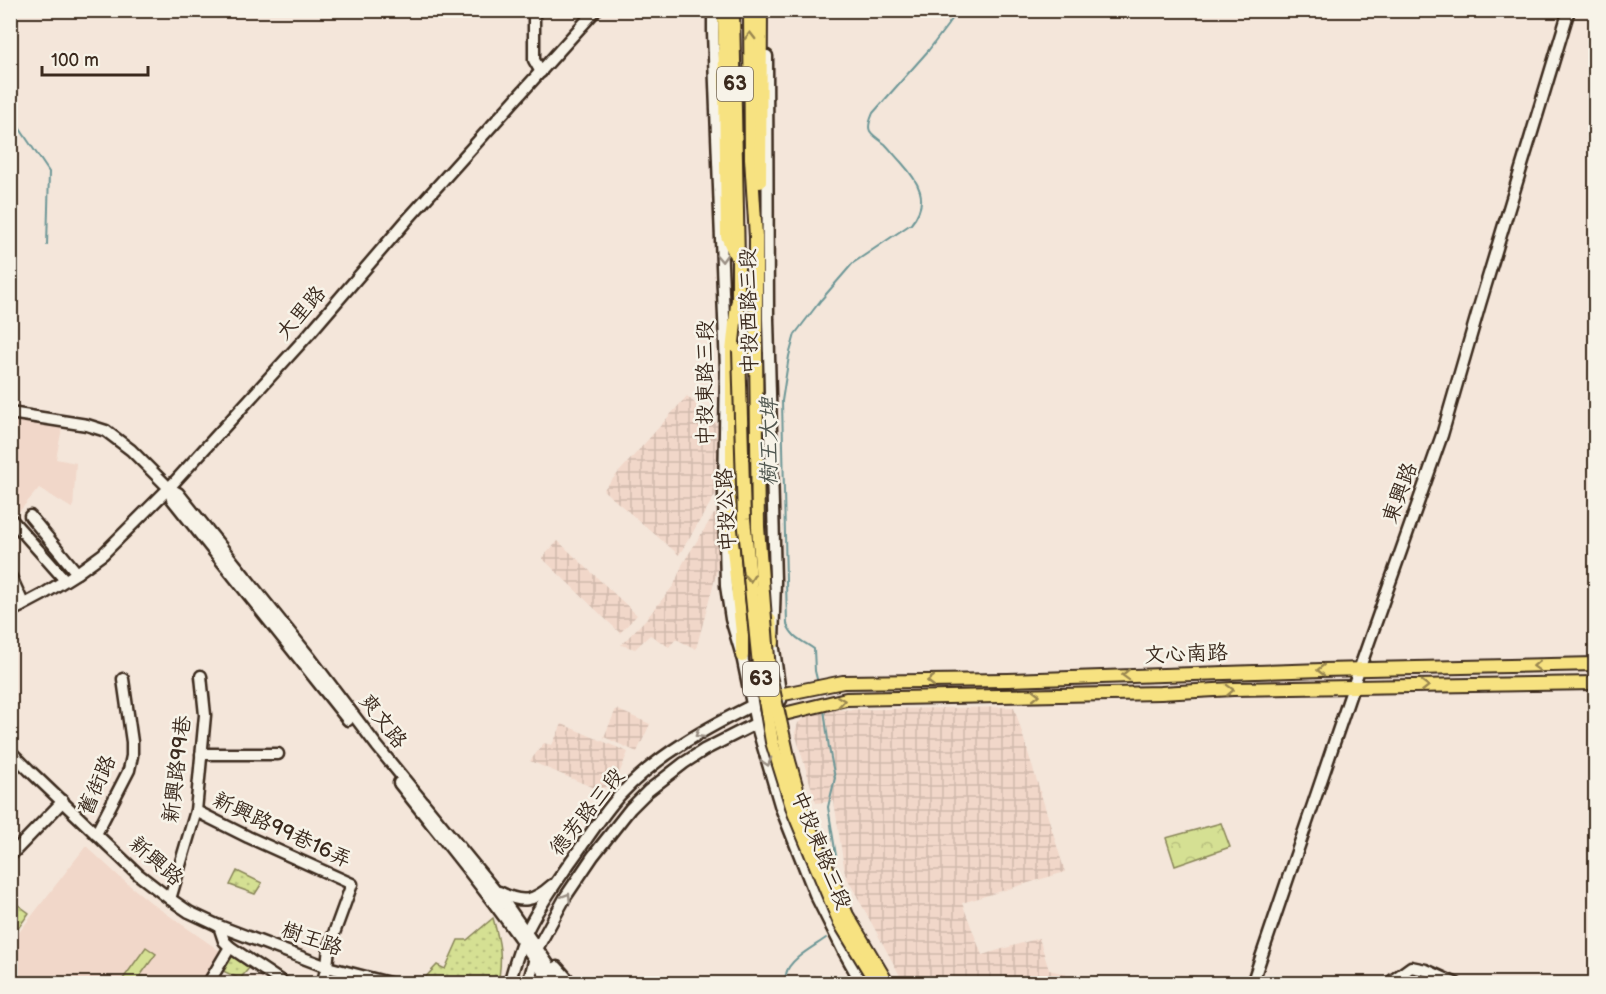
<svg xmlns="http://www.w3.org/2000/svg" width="1606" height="994" font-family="'Balsamiq Sans','LXGW WenKai TC',sans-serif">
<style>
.built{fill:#f1d7c9}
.industrial{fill:url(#industrial-grid)}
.grass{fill:url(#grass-dots);stroke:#888558;stroke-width:1.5}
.forest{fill:url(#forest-crowns);stroke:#888558;stroke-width:1.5}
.garden{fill:#d5e093;stroke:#888558;stroke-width:1.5}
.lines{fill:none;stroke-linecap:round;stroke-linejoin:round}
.stream{stroke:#6d9797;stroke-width:2}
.minor-casing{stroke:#3b2a1e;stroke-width:15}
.major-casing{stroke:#3b2a1e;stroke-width:16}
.minor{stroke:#f7f3e8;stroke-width:10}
.major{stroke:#f7e281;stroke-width:12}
.major-bridge-casing{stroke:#3b2a1e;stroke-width:16;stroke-linecap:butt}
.major-bridge{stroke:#f7e281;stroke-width:12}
.oneway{stroke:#998650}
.oneway2{stroke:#998e83}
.labels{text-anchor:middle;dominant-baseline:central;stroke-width:5;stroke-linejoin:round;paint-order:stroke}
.shield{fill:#f7f3e8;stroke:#73665b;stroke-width:1.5}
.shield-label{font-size:20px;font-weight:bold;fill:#3b2a1e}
.street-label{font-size:21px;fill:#3b2a1e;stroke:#f7f3e8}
.water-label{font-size:22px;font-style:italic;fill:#505750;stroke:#f7f3e8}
</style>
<defs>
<pattern id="industrial-grid" width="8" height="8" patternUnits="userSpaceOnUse" patternTransform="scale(1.5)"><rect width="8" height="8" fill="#f1d7c9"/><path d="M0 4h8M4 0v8" fill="none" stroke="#d0b9ac"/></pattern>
<pattern id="grass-dots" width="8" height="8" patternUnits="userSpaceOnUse" patternTransform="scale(1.5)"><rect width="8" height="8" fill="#d5e093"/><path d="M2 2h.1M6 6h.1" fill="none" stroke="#b8c07e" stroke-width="1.8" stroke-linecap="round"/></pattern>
<pattern id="forest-crowns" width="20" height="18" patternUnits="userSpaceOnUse" patternTransform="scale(1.5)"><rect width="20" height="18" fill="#d5e093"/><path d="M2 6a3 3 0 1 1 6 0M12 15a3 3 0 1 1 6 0" fill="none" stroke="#b8c07e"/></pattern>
</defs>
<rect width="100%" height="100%" fill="#f4e6da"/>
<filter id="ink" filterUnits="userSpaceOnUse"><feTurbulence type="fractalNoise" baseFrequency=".0167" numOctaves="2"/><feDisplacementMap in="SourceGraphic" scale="12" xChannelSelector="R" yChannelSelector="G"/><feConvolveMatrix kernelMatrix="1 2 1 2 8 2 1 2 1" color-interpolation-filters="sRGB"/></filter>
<g filter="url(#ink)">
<g class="built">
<polygon points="17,420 62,428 56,459 76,463 73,509 39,488 18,513 11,506 11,443"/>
<polygon points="86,846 123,880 154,905 220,951 202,983 13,984 11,972 10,944"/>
</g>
<g class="industrial">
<polygon points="687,396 720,426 717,492 679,555 603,490"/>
<polygon points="714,514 720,516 720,560 696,649 676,639 669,647 650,635 635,649 621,645 647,618 674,585 683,563"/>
<polygon points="558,541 637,615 620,633 542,558"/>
<polygon points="1014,707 1065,872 962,903 982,955 1039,938 1049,970 1066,974 1064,983 904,983 845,874 834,801 816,803 795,733 798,723 807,716 824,710"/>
<polygon points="616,709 650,724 637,752 604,737"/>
<polygon points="562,724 628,752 619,774 601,791 530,761 544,743 552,745"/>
</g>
<g class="grass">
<polygon points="237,871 262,883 255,894 230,885"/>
<polygon points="10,899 29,913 17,930 11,925"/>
<path d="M493,918C500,943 503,957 498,983H420L437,965L445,969L458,940H467Z"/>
<polygon points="232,955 249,968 240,979 221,970 226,962"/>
</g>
<polygon class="forest" points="1221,823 1230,847 1175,866 1166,838"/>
<polygon class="garden" points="146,947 156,954 140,976 149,977 161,983 120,983"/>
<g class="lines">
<g class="stream">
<polyline points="10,114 49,172 47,245"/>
<path d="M818,683L815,671L814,649C803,641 792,638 787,624L782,401L789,356L795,334L821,300L853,263L911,224C931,200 918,181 901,162C895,156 890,149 885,144C880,140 873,136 870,131C867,126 871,118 873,113L928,51L959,10"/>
<polyline points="824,709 829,748 835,778 828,807 836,856"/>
<path d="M786,984C786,980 785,977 786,974C789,959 815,946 826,938"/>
</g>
<g class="minor-casing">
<g id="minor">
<polyline points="534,10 534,60 541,72"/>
<polyline points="713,10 713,32 726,369 724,496 726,586 731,619 742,656 756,723 781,808 815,894 843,950 862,984"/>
<polyline points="767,56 768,319 775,581 773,642 781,700"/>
<polyline points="10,413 87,425 106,431 131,450 169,488 178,493 311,659 377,746 506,904 562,984"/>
<polyline points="169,488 172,499 348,720"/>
<polyline points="30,516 77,573"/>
<polyline points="10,518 65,580"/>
<polyline points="11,577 22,601 21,606"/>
<polyline points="10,612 42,595 77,573 103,554 169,488 309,334 407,220 596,10"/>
<polyline points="10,751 29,770 139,875 170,899 189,912 219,926 327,967 393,984"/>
<polyline points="201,754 278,754"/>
<path d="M399,783C451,849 505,913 551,984"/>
<polyline points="196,811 248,837 352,884 329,947 327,967 322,984"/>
<polyline points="96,834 129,770 132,756 132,742 123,679"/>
<polyline points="10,856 63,801"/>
<path d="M499,892C522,904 533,902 552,885"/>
<polyline points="170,899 196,811 205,715 201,676"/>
<polyline points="219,926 224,941 230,947 285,984"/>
<polyline points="557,967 572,984"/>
<polyline points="208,984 230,947"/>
<path d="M509,984C514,966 519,948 527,931C538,907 556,883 571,861C587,839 602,815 620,795C658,754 708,727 757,703"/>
<polyline points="528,984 538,947 566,896 593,856 630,809 648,791 684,763 704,750 761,721"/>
<polyline points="1252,984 1353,687 1442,435 1480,304 1569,10"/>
<polyline points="1390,984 1393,980 1411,967 1426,970 1457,984"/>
</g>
</g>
<g class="major-casing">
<g id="major">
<polyline points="724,10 727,236 735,254"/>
<polyline points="733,10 738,262 738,312"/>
<polyline points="750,10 751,158 756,237 756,352"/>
<polyline points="760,182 761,10"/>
<polyline points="737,304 732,352 732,540 742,633 742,656"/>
<polyline points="770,620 773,642"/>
<polyline points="779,695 843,682 1008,680 1322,670 1596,664"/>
<polyline points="784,714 846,699 1161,693 1233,689 1353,687 1596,683"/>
</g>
</g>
<use href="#minor" class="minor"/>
<use href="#major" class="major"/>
<g class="major-bridge-casing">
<g id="major-bridge">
<polyline points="739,351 744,519 759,665 772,742 794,813 840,923 877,984"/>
<polyline points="756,352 758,527 769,671 789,761 804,814 847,915 888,984"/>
</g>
</g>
<use href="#major-bridge" class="major-bridge"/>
</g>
<defs><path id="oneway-chevron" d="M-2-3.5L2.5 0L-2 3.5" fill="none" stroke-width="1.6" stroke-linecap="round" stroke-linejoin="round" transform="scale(1.5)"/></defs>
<g class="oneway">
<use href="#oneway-chevron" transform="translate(750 36) rotate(-90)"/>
<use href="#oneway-chevron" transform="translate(750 578) rotate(84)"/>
<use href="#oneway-chevron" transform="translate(1537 666) rotate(178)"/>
<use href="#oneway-chevron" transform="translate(1321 670) rotate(179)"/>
<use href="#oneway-chevron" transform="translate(1126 675) rotate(178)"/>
<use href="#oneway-chevron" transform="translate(931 681) rotate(179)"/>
<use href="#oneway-chevron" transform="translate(1425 686) rotate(-1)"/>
<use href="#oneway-chevron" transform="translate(1230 690) rotate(-2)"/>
<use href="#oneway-chevron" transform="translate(1036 695) rotate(-1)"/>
<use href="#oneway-chevron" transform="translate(841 701) rotate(-8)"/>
</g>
<g class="oneway2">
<use href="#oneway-chevron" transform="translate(722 258) rotate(88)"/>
<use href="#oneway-chevron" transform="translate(699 734) rotate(149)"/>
<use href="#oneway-chevron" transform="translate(767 762) rotate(73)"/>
<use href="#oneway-chevron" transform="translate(567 897) rotate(-58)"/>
</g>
</g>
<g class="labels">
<g class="shield">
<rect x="717" y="67" width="36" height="34" rx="4.5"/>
<rect x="743" y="662" width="36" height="34" rx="4.5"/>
</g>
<g class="shield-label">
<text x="735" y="84">63</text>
<text x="761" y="679">63</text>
</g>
<g class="street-label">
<text transform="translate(749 311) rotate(-91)">中投西路三段</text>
<text transform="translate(301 313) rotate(-49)">大里路</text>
<text transform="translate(705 383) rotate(-90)">中投東路三段</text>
<text transform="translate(1400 493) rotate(-70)">東興路</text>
<text transform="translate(726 510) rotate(-93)">中投公路</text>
<text transform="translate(1186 654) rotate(-2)">文心南路</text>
<text transform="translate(383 721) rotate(52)">爽文路</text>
<text transform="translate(177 769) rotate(-83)">新興路99巷</text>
<text transform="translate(97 785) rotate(-66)">舊街路</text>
<text transform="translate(587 812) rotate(-51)">德芳路三段</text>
<text transform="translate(282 830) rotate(25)">新興路99巷16弄</text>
<text transform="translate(821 850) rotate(68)">中投東路三段</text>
<text transform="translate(156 861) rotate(41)">新興路</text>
<text transform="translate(312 939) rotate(19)">樹王路</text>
</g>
<g class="water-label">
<text transform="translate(769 442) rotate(-90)">樹王大埤</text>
</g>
</g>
<rect width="1606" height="994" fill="none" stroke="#f7f3e8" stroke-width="36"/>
<rect x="18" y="18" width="1570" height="958" fill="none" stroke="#3b2a1e" stroke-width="2" filter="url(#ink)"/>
<path d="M42 66v9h106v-9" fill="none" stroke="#3b2a1e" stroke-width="3"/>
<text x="51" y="66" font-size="18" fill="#3b2a1e" stroke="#f7f3e8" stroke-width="4.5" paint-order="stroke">100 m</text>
</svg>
